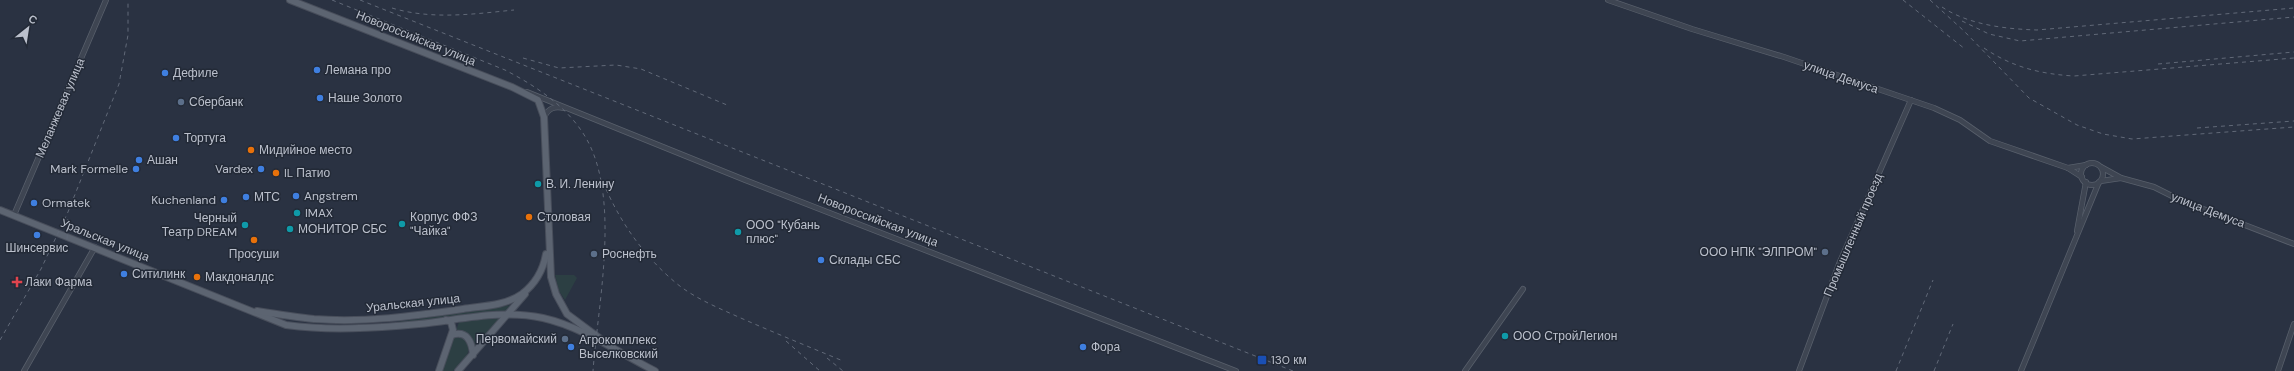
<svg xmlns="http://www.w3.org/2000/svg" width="2294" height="371" font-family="'DM Sans',sans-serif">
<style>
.green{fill:#2c3f43}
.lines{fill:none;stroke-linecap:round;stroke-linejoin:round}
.minor-casing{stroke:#59606c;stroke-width:6}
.major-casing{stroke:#484e5b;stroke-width:8}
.minor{stroke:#3e4552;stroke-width:4.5}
.major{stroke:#5c6471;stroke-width:6}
.rail{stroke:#616978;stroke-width:1;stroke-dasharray:4 4;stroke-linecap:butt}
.shop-dot{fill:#3f7fe0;stroke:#232a37;stroke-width:1.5}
.service-dot{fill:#5c6f8a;stroke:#232a37;stroke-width:1.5}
.food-dot{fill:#e8710a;stroke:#232a37;stroke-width:1.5}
.culture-dot{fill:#0f9aa8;stroke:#232a37;stroke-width:1.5}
.health-dot{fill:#e0444e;stroke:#232a37;stroke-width:1.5}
.transit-dot{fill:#1a4fb4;stroke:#232a37;stroke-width:1.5}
.labels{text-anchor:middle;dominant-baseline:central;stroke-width:3;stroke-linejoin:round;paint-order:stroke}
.street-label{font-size:12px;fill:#bbc0cc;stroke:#232a37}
.poi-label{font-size:12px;fill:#bbc0cc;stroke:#232a37;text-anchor:start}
</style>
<rect width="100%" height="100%" fill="#2a3242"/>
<g class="green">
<polygon points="555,275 574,275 577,278 565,300 559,291"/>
<polygon points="511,305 506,311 398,324 397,322"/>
<path d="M501,317L475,346C471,337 466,331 456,331L459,322Z"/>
<path d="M454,336L465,338C474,354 464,358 453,371H442Z"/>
</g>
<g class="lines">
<g class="minor-casing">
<g id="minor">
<polyline points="1608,0 1692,29 1784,57 1934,108 1960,120 1990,141 2068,168 2082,177"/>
<polyline points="527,92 745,180 1236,371"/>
<path d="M544,117C549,108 554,106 564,108"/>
<circle cx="2092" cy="174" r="11"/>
<polyline points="2101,167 2121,178 2154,187 2180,200 2294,244"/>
<polyline points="2068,168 2086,165"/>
<polyline points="2101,181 2121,178"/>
<polyline points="14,215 106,0"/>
<polyline points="2077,231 2086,182"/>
<polyline points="24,371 95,247"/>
<polyline points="1465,371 1523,289"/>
<polyline points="1799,371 1839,264 1911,100"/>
<polyline points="2021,371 2099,182"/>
<polyline points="2278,371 2294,324"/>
</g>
</g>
<g class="major-casing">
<g id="major">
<polyline points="290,0 512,87 538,100 544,117 551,277 556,294 567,314 602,340"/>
<path d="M0,210L286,325C330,331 375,328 419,324C460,320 501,309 543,318C583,327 619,353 655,371"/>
<path d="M257,311C276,314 295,317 314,319C364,323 414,316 463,309C482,306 505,306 522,294C535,284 543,271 546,254"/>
<path d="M452,335C467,330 472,342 473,355"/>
<polyline points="439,371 453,330 451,322 446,320"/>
<polyline points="458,371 525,294"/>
</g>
</g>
<use href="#minor" class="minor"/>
<use href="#major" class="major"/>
<g class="rail">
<path d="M332,0L505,70C536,86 568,107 586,138C621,199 598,302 593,371"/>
<polyline points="360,0 1293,371"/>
<polyline points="1903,0 1965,49"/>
<polyline points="1930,0 1964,31 2029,98 2077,125 2103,134 2132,139 2294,127"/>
<path d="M1942,7C1969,25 2006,29 2037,30L2294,8"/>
<path d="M392,8C432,20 474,14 514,10"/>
<polyline points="1962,21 1989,34 2020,41 2294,17"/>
<path d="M1984,48C2012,67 2040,74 2074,76L2294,58"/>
<polyline points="523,58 559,68 616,65 641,69 727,105"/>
<polyline points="2158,64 2294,52"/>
<polyline points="2197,128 2294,121"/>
<path d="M606,189C622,225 645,257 676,283C693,297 714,306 734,315C770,331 807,346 843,361"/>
<polyline points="67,239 68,218"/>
<polyline points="0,340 41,269 68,212 119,84 128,35 128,0"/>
<polyline points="786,341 820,371"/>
<polyline points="827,358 843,371"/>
<polyline points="1896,371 1933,280"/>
<polyline points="1934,371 1953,324"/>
</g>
</g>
<g class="shop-dot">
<circle cx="317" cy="70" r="4"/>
<circle cx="165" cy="73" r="4"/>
<circle cx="320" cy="98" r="4"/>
<circle cx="176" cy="138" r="4"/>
<circle cx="139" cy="160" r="4"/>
<circle cx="136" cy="169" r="4"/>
<circle cx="261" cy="169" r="4"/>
<circle cx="296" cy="196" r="4"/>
<circle cx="246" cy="197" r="4"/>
<circle cx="224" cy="200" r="4"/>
<circle cx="34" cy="203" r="4"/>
<circle cx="37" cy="235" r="4"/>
<circle cx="821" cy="260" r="4"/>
<circle cx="124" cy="274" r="4"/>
<circle cx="571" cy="347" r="4"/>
<circle cx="1083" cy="347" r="4"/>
</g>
<g class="service-dot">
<circle cx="181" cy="102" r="4"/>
<circle cx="1825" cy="252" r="4"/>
<circle cx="594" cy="254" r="4"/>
<circle cx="565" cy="339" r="4"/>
</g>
<g class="food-dot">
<circle cx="251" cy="150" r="4"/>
<circle cx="276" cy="173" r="4"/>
<circle cx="529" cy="217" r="4"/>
<circle cx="254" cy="240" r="4"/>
<circle cx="197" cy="277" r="4"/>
</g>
<g class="culture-dot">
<circle cx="538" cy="184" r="4"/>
<circle cx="297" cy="213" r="4"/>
<circle cx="402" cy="224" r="4"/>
<circle cx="245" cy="225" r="4"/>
<circle cx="290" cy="229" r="4"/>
<circle cx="738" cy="232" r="4"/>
<circle cx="1505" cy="336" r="4"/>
</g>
<path class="health-dot" d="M15 276h4v4h4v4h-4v4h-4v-4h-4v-4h4z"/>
<rect class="transit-dot" x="1257" y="355" width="10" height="10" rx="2"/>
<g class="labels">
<g class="street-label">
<text transform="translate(416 38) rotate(22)">Новороссийская улица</text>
<text transform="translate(1841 77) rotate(19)">улица Демуса</text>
<text transform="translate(60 108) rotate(-67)">Меланжевая улица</text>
<text transform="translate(2208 210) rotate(21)">улица Демуса</text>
<text transform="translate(878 220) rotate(21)">Новороссийская улица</text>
<text transform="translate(1853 235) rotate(-67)">Промышленный проезд</text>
<text transform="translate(105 240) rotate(22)">Уральская улица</text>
<text transform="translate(413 303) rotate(-6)">Уральская улица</text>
</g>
<g class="poi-label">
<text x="325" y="70">Лемана про</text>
<text x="173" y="73">Дефиле</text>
<text x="328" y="98">Наше Золото</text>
<text x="189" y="102">Сбербанк</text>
<text x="184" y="138">Тортуга</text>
<text x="259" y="150">Мидийное место</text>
<text x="147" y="160">Ашан</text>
<text x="128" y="169" text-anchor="end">Mark Formelle</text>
<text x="253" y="169" text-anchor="end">Vardex</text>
<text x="284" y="173">IL Патио</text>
<text x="546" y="184">В. И. Ленину</text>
<text x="304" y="196">Angstrem</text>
<text x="254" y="197">МТС</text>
<text x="216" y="200" text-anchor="end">Kuchenland</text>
<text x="42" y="203">Ormatek</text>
<text x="305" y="213">IMAX</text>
<text x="410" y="217">Корпус ФФЗ<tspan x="410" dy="14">"Чайка"</tspan></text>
<text x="537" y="217">Столовая</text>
<text x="237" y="218" text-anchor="end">Черный<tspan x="237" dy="14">Театр DREAM</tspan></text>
<text x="746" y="225">ООО "Кубань<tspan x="746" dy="14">плюс"</tspan></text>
<text x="298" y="229">МОНИТОР СБС</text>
<text x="37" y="248" text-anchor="middle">Шинсервис</text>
<text x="1817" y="252" text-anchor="end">ООО НПК "ЭЛПРОМ"</text>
<text x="254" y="254" text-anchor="middle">Просуши</text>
<text x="602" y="254">Роснефть</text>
<text x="829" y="260">Склады СБС</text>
<text x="132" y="274">Ситилинк</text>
<text x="205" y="277">Макдоналдс</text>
<text x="25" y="282">Лаки Фарма</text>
<text x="1513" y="336">ООО СтройЛегион</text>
<text x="557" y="339" text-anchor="end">Первомайский</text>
<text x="579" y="340">Агрокомплекс<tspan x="579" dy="14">Выселковский</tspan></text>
<text x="1091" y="347">Фора</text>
<text x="1271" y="360">130 км</text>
</g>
</g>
<g transform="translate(28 28) rotate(30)" stroke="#232a37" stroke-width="3" paint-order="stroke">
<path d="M0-3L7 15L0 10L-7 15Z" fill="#bbc0cc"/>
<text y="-6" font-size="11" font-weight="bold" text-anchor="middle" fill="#bbc0cc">С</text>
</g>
</svg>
